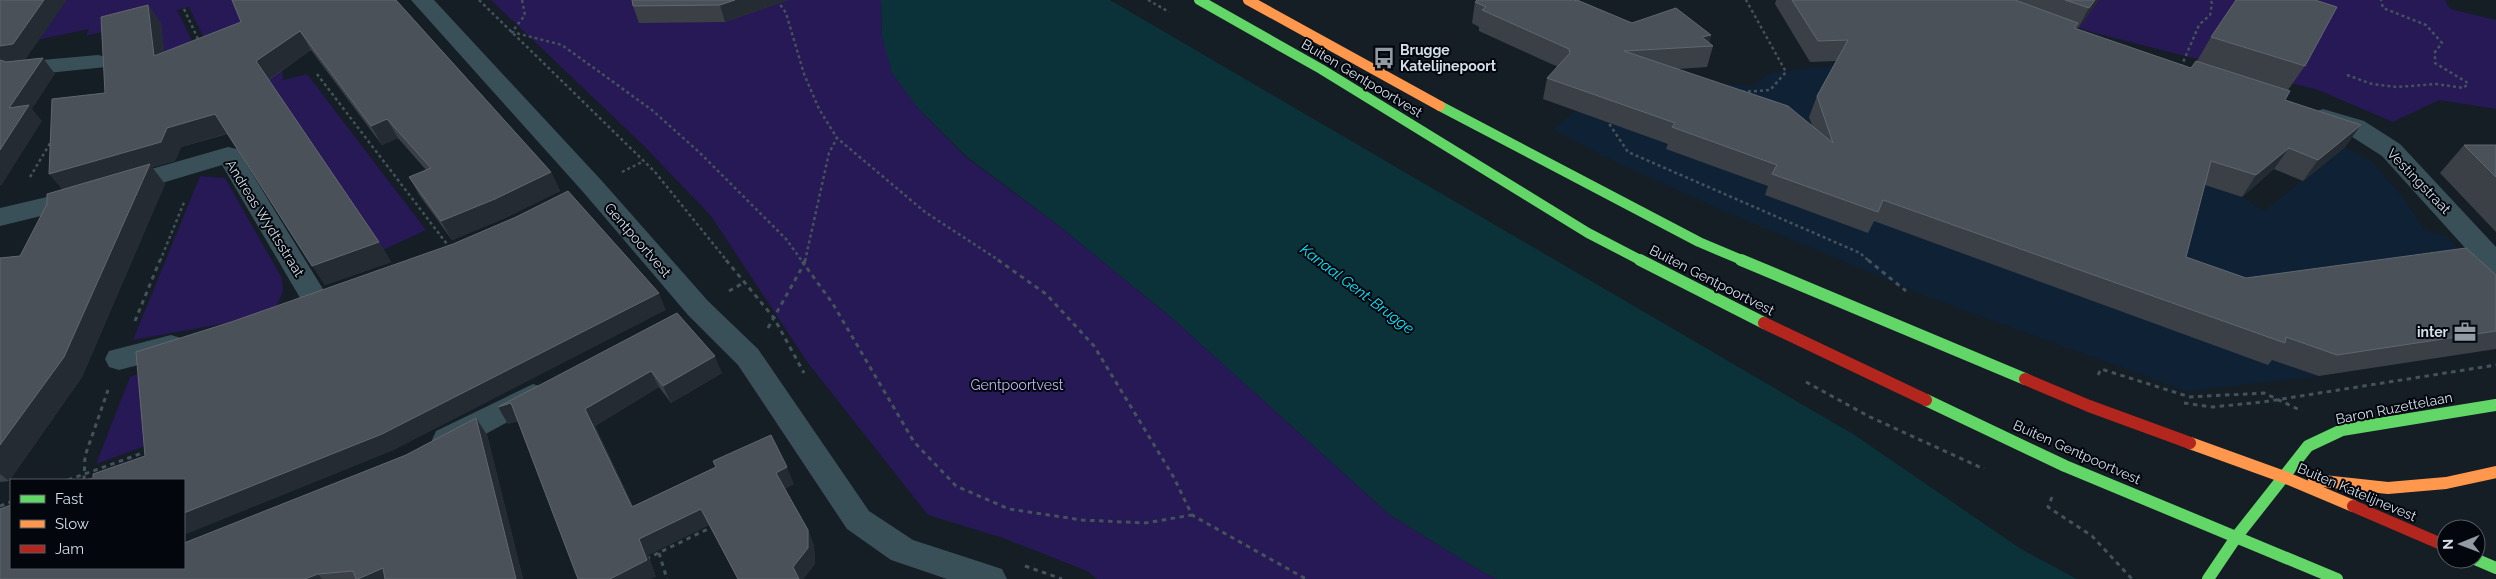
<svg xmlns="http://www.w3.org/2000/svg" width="2496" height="579" font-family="Raleway,sans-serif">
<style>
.built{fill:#0f2235}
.green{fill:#261955}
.water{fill:#0a3238}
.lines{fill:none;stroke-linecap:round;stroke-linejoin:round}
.path-far1{stroke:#44535b;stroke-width:2.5;stroke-dasharray:3 3;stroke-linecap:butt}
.path{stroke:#44535b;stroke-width:3;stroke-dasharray:4.5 4.5;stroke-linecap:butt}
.street{fill:#3a5059;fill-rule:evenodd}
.fast-far1{stroke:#63d668;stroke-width:10}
.fast{stroke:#63d668;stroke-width:12}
.slow-far1{stroke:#ff974d;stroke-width:10}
.slow{stroke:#ff974d;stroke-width:12}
.jam{stroke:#b3261e;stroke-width:12}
.wall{fill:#3b4047}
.shaded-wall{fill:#252b32}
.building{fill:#4b5159;stroke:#61676f}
.labels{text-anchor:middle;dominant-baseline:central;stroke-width:4;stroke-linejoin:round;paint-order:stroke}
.poi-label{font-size:14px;font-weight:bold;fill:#d5dfe9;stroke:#03070d;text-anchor:start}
.street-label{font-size:14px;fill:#d5dfe9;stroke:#03070d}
.park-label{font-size:14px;fill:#bfb9f8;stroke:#03070d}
.water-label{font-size:15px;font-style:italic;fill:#04e7fe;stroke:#03070d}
</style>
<rect width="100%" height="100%" fill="#151d25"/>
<polygon class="built" points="1837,65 2242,197 2264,211 2345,147 2371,161 2401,195 2424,230 2447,237 2496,289 2319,376 2186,391 1931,298 1726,212 1611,160 1553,129 1618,77 1752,86 1770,73"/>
<g class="green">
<polygon points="60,0 246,0 255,6 213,57 189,7 177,10 204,66 167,76 113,29 86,36 89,29 32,41"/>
<polygon points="491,0 881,0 882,36 918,108 966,157 1058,225 1172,318 1390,515 1476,568 1497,579 1097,579 1087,571 1003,538 928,515 808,363 711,216 644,146"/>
<polygon points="2002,0 2445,0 2450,9 2496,20 2496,109 2439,100 2393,122 2318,90 2091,32"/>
<polygon points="281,51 283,80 307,74 426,230 383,250 219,68"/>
<polygon points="200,176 225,178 282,278 283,292 275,309 227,323 133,340"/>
<polygon points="378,360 96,464 130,377 150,369"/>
</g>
<polygon class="water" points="881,0 1110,0 1853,434 2021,549 2077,579 1497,579 1476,568 1390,515 1172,318 1058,225 967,157 918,108 892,73 882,36"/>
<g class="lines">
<g class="path-far1">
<polyline points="479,0 655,172 727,261"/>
<polyline points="522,0 525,15 512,32 562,45 652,110 699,152 786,239 802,261"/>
<polyline points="777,0 786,13 804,74 819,109 837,138 925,212 1000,261"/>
<polyline points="1148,0 1169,12"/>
<polyline points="184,9 199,41"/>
<polyline points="2181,67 2199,25 2210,15 2212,3 2210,0"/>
<polyline points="317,74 450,248"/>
<polyline points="2347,75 2372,84 2397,87 2436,84 2464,88 2468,83 2435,63 2435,52 2442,43 2426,25 2383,8 2381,0"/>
<polyline points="1742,92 1770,90 1786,72 1746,0"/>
<polyline points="1606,119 1628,152 1860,253 1869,261"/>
<polyline points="622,172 644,161"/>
<polyline points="30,177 52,140"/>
<polyline points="160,261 185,200"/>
<polyline points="805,261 829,153 837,138"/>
</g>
<g class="path">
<polyline points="726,260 774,318 804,373"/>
<polyline points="805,260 804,264 833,304 914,442 956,486 1009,509 1082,520 1145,523 1192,515"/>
<polyline points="998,260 1046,294 1094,346 1173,476 1192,515 1306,579"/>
<polyline points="1868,260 1906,291"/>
<polyline points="729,291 745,282"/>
<polyline points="135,321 160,260"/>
<polyline points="768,328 804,264 801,260"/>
<polyline points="2098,375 2101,369 2190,397 2264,393 2302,411"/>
<polyline points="1806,382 1870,417 1984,469"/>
<polyline points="2184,403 2212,407 2263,402 2496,365"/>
<polyline points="68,480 148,451"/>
<polyline points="84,480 85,456 108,390"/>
<polyline points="2052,497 2048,507 2092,536 2132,579"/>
<polyline points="0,506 11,502"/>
<polyline points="659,553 667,579"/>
<polyline points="646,559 714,526"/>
<polyline points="1025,566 1062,579"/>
</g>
<g class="street">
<polygon points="411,0 434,0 602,181 708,301 758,349 869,511 913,540 1002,569 1007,579 947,579 891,560 847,529 738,365 688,315 584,193"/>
<polygon points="98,55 106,57 110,62 106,67 19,76 11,74 7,69 11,64 19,62"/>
<polygon points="2323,109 2364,121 2400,144 2496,247 2496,274 2486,271 2382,156 2346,133 2314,122 2311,117 2314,112"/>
<polygon points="228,147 237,149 326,294 330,301 326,308 316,311 306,308 222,165 122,195 113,192 109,186 113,180"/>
<polygon points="81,189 90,192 94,198 90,204 0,226 0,208"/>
<polygon points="171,335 181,338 185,346 181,354 119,370 109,367 105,359 109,351"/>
<polygon points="533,384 543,387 548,395 543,403 458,449 447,452 436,449 432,440 436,431"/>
</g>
<g class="fast-far1">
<polyline points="1199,0 1321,69 1588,233 1642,261"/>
<polyline points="1440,106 1699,242 1744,261"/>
</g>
<g class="fast">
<polyline points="1640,260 1764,323"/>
<polyline points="1741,260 2025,379"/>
<polyline points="1926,400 2065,466 2337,579"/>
<polyline points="2237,536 2308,446 2342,430 2496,405"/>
<polyline points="2475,559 2496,568"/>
<polyline points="2208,579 2237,536"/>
</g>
<polyline class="slow-far1" points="1248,0 1440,106"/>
<g class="slow">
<polyline points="2190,443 2284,477 2353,506"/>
<polyline points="2314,480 2388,488 2446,483 2496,472"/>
</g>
<g class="jam">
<polyline points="1764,323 1926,400"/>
<polyline points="2025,379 2089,406 2190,443"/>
<polyline points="2353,506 2446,546"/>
</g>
</g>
<g class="wall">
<polygon points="396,0 551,172 560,191 505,218 452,240 420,196 409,177 426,170 398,138 382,145 311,50 269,80 379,242 391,262 325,285 227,134 181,147 175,161 152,167 165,184 82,377 9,481 0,482 0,258 20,256 62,190 105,93 148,5 161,24 164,52"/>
<polygon points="632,0 788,0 725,22 639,23 633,6"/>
<polygon points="1776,0 2099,0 2078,28 2075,28 2191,68 2197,61 2211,37 2305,66 2288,90 2285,100 2361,125 2345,147 2303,181 2274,169 2242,197 2205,185 2186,257 2246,278 2496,275 2496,349 2319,376 2272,360 2268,365 1874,221 1868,233 1765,195 1768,186 1666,149 1668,144 1543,99 1547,78 1558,67 1479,31 1479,27 1472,23 1475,2 1632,23 1711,35 1709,43 1713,46 1707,67 1678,69 1812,125 1809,117 1817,96 1836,61 1810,62 1775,4"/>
<polygon points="2464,145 2496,145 2496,232 2440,173"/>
<polygon points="677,313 722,373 671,403 659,387 595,426 633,506 716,467 713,461 794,484 784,489 808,530 814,546 815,564 803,579 738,579 709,525 648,555 656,577 518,421 508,424"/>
<polygon points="476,418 487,435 523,579 0,579 11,568 184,568 406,455"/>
</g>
<g class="shaded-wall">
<polygon points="44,0 67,0 25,60 0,63 0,46"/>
<polygon points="735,0 788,0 725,22 720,5"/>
<polygon points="2095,0 2099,0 2078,28 2089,8"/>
<polygon points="148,5 161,24 167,75 154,56"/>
<polygon points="300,31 311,50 268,80 256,61"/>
<polygon points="1711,35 1708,47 1702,37"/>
<polygon points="43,58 55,74 32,109 42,121 1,186 0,185 0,150 9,108"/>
<polygon points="215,114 228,133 181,147 175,161 152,167 165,184 82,377 9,481 0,474 0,445 65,193 49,174 167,128"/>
<polygon points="387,119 398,138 382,145 371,126"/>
<polygon points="2361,125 2345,147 2303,181 2318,160"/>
<polygon points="2289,148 2274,169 2242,197 2256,175"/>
<polygon points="551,172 560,191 505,218 452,240 441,221"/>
<polygon points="379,242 391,262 325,285 312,266"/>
<polygon points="659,293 666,310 394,450 184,535 184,513"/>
<polygon points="715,356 722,373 671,403 663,386"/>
<polygon points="651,371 659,387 595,426 641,523 632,507 585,409"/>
<polygon points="511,403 521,420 508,424 498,407"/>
<polygon points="476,418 487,435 523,579 516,579"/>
<polygon points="787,467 794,484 782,490 776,473"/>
<polygon points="701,509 709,525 648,555 656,577 651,579 610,579 639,539"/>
<polygon points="808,530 814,546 815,564 803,579 798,579 793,567"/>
<polygon points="383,568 391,579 358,579"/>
<polygon points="318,574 322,579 305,579"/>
</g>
<g class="building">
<polygon points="0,0 44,0 13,44 0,46"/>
<polygon points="232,0 396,0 551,172 495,199 441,221 409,177 431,168 387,119 371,126 300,31 256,61 379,242 312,266 215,114 167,128 161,142 49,174 52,99 105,93 101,17 148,5 154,56 241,22"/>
<polygon points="632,0 735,0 720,5 633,6"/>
<polygon points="1477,0 1572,0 1574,1 1577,0 1632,23 1676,8 1711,35 1702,37 1713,46 1624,51 1788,106 1833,143 1817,96 1848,40 1818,41 1792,0 2015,0 2078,23 2074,28 2191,68 2196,61 2290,91 2285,100 2361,125 2318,160 2289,148 2256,175 2211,161 2186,257 2246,278 2466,248 2496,275 2496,331 2337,355 2286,337 2285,343 1883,200 1878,212 1772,174 1777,165 1672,127 1675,123 1547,78 1570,53 1569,49 1482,10 1486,7 1475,2"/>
<polygon points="2065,0 2095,0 2089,8"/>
<polygon points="2236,0 2315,0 2337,7 2305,66 2211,37"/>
<polygon points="43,58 9,108 29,105 0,150 0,60 6,62"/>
<polygon points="2464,145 2496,145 2496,177"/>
<polygon points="150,164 64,357 0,445 0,258 20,256 47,204 47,194"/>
<polygon points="568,191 659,293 382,434 184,513 184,480 85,480 93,478 93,474 145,456 136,352 231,322 453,244 516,217"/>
<polygon points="677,313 715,356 663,386 651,371 585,409 632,507 716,467 713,461 771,435 787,467 776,473 808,530 808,548 793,567 799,579 738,579 701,509 639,539 647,560 610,579 578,579 511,403 498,407"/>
<polygon points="476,418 516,579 385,579 383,568 358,579 356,579 353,571 318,574 305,579 0,579 0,509 11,505 11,568 184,568 184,543 406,455"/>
</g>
<defs>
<g id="bus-bare" transform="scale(1.725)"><path d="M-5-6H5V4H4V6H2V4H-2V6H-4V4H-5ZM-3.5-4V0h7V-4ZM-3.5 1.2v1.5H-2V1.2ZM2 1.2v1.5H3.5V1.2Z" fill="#929ba4" stroke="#03070d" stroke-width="2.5" paint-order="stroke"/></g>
<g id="office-bare" transform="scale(1.725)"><path d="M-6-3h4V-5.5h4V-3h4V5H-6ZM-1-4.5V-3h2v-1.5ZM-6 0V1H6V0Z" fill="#929ba4" stroke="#03070d" stroke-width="2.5" paint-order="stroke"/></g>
</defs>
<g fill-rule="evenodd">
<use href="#bus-bare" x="1384" y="58"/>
<use href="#office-bare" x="2465" y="332"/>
</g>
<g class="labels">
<g class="poi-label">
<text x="1400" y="50">Brugge<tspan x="1400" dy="16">Katelijnepoort</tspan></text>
<text x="2448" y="332" text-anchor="end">inter</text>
</g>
<g class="street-label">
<text transform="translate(1362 78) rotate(31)">Buiten Gentpoortvest</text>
<text transform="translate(2419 181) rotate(46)">Vestingstraat</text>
<text transform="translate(265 218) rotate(58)">Andreas Wydtsstraat</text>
<text transform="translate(638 240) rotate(49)">Gentpoortvest</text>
<text transform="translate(1712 280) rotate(27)">Buiten Gentpoortvest</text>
<text transform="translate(2394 408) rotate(-11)">Baron Ruzettelaan</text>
<text transform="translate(2077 452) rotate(24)">Buiten Gentpoortvest</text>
<text transform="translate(2357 492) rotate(23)">Buiten Katelijnevest</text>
</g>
<g class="park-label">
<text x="1017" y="385">Gentpoortvest</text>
</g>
<g class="water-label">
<text transform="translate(1357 289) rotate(37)">Kanaal Gent-Brugge</text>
</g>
</g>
<rect x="10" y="479" width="175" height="90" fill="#03070d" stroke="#575d65"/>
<rect x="20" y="495" width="25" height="8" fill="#63d668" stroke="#575d65"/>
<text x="55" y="504" font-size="15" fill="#d5dfe9">Fast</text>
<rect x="20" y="520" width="25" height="8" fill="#ff974d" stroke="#575d65"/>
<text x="55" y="529" font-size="15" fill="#d5dfe9">Slow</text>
<rect x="20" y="545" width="25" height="8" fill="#b3261e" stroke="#575d65"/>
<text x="55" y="554" font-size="15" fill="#d5dfe9">Jam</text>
<g transform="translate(2461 544) rotate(269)"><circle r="24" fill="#03070d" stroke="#575d65"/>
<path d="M0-4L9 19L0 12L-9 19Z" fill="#929ba4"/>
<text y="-8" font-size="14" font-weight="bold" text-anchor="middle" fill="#d5dfe9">N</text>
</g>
</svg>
